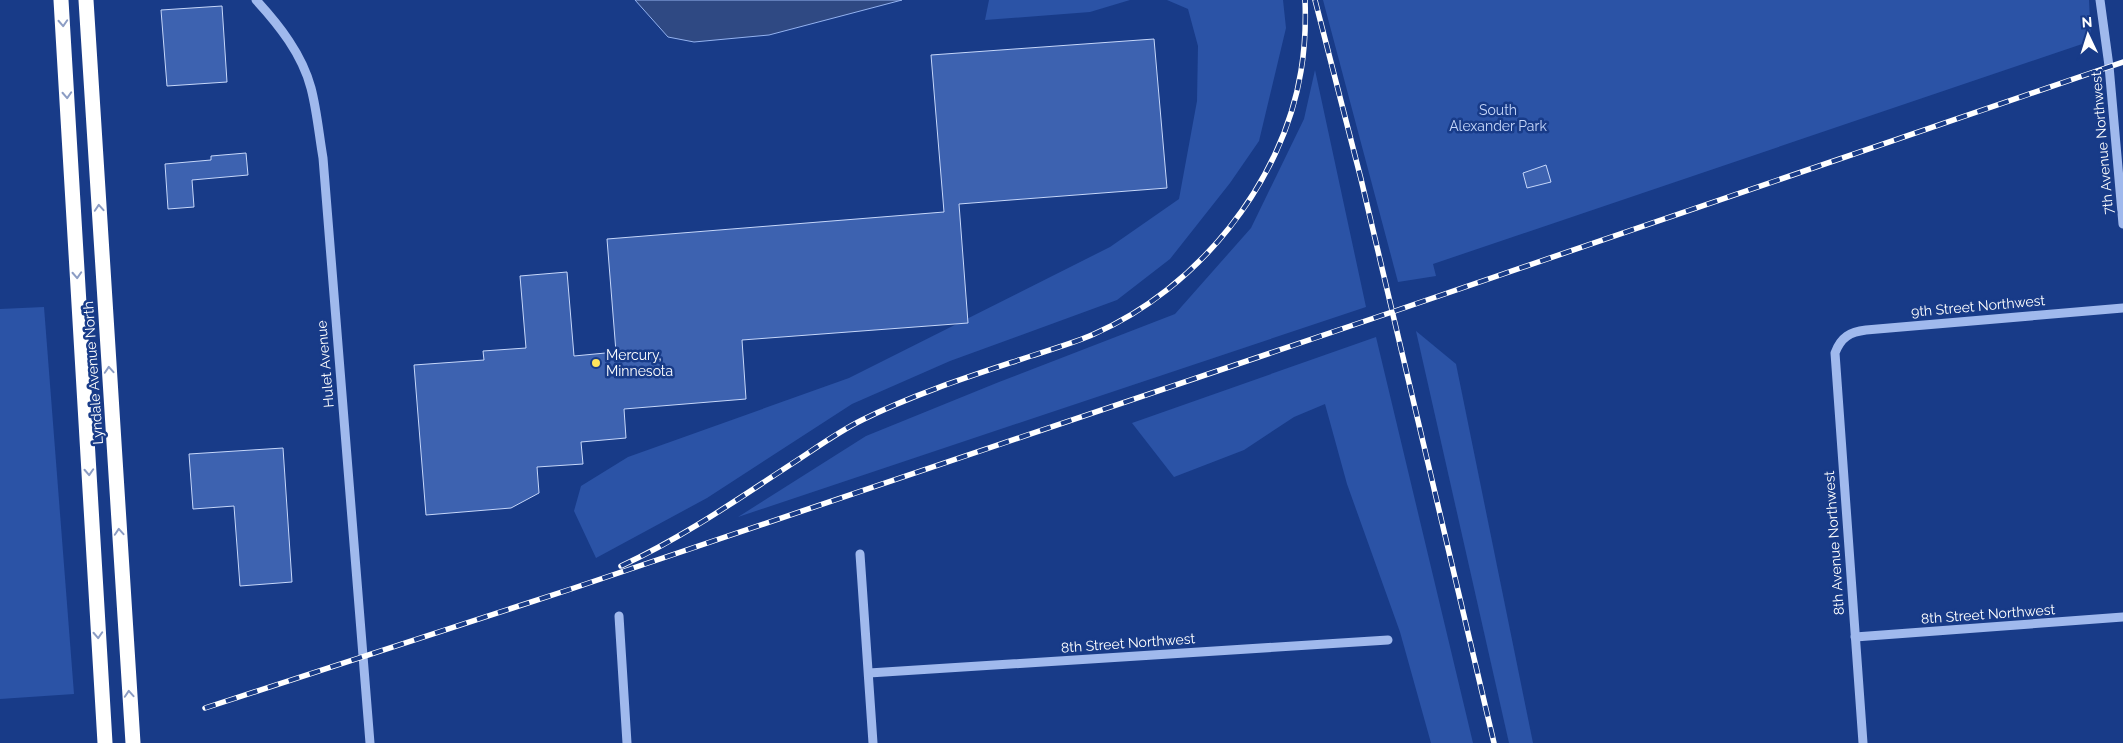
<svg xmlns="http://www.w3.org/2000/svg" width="2123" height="743" font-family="Raleway,sans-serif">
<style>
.green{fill:#2b53a6}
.water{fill:#2f4983;stroke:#93b2f0}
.building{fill:#3d62b0;stroke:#c6d7fa}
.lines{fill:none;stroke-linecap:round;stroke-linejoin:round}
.minor{stroke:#a0b9ed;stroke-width:9}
.highway{stroke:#fff;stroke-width:15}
.rail-casing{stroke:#fff;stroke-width:5.5}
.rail{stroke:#183b88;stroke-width:4;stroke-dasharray:11;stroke-linecap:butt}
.oneway{stroke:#8c9dc4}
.poi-dot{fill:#ffe45c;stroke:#183b88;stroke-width:2}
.labels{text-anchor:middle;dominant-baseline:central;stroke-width:5;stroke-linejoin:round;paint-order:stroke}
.park-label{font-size:14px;fill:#c6d7fa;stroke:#183b88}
.street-label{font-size:14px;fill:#fff;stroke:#183b88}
.poi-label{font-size:14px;fill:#fff;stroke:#183b88;text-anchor:start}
</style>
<rect width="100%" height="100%" fill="#183b88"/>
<g class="green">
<polygon points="989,0 1130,0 1090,12 985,20"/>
<polygon points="1167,0 1283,0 1286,28 1259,141 1230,183 1170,259 1117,300 950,361 852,404 707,498 596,558 574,511 581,486 628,457 849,378 1110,247 1179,199 1197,101 1198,46 1188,9"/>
<polygon points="1323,0 2089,0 2091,41 1433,264 1436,276 1398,282"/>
<polygon points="1315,70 1366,307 738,517 866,436 999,382 1175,314 1251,228 1304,119"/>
<polygon points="44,307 74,694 0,699 0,309"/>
<polygon points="1416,331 1456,364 1533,743 1509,743"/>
<polygon points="1376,337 1473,743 1431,743 1400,632 1347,484 1325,404 1294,417 1244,450 1174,477 1132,423"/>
</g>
<polygon class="water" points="635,0 902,0 769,35 694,42 668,37"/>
<g class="building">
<polygon points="222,6 227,82 167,86 161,10"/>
<polygon points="1154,39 1167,188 959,204 968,323 742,340 746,399 624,409 626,438 581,442 583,464 537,467 539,493 511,508 426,515 414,365 484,360 483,351 526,348 520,276 567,272 574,356 616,352 607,239 944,212 931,55"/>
<polygon points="246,153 248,175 192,180 194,207 168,209 165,164 211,160 211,156"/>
<polygon points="1546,165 1551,182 1527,188 1523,173"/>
<polygon points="283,448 292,582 240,586 234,506 193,509 189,454"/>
</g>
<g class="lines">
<g class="minor">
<path d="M256,0C279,25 302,54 311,88C317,111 319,135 323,158L370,743"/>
<polyline points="2100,0 2109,66 2123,224"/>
<polyline points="860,554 873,743"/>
<polyline points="619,616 627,743"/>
<polyline points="1855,637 2123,617"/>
<polyline points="869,673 1388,640"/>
<path d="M1863,743L1835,353C1841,337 1850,332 1866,330L2123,308"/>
</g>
<g class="highway">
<polyline points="61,0 105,743"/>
<polyline points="86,0 133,743"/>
</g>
<g class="rail-casing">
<g id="rail">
<polyline points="1315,0 1361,179 1494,743"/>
<path d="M621,566C682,538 738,499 793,463C816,448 838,432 862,420C916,393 974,375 1031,356C1052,349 1074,343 1094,334C1197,289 1283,183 1301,71C1305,47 1306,24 1305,0"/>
<polyline points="205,708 571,589 1392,312 2123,62"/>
</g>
</g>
<use href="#rail" class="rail"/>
</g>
<defs><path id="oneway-chevron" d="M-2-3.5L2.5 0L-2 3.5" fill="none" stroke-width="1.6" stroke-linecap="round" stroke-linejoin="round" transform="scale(1.25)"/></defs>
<g class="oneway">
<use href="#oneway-chevron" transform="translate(63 23) rotate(87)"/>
<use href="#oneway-chevron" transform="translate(67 95) rotate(87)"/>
<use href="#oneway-chevron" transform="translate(99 208) rotate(-94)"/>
<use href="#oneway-chevron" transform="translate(77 275) rotate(87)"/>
<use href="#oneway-chevron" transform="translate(109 370) rotate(-94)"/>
<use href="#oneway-chevron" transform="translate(89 472) rotate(87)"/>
<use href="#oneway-chevron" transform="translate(119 532) rotate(-94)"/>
<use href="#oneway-chevron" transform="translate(98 635) rotate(87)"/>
<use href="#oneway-chevron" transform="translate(129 694) rotate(-94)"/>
</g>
<circle class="poi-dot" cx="596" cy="363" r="5"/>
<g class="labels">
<g class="park-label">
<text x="1498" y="110">South<tspan x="1498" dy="16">Alexander Park</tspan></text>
</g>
<g class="street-label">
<text transform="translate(2102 143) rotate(-95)">7th Avenue Northwest</text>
<text transform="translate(1978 306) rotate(-5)">9th Street Northwest</text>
<text transform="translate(325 364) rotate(-95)">Hulet Avenue</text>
<text transform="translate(93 373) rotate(-94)">Lyndale Avenue North</text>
<text transform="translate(1834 543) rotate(-94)">8th Avenue Northwest</text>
<text transform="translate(1988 614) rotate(-4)">8th Street Northwest</text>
<text transform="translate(1128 643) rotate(-4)">8th Street Northwest</text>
</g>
<g class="poi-label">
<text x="606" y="355">Mercury,<tspan x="606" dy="16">Minnesota</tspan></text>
</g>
</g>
<g transform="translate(2088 35) rotate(356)" stroke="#183b88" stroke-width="4" paint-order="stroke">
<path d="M0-4L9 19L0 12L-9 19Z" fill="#ffffff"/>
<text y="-8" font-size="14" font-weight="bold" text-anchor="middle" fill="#ffffff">N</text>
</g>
</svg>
